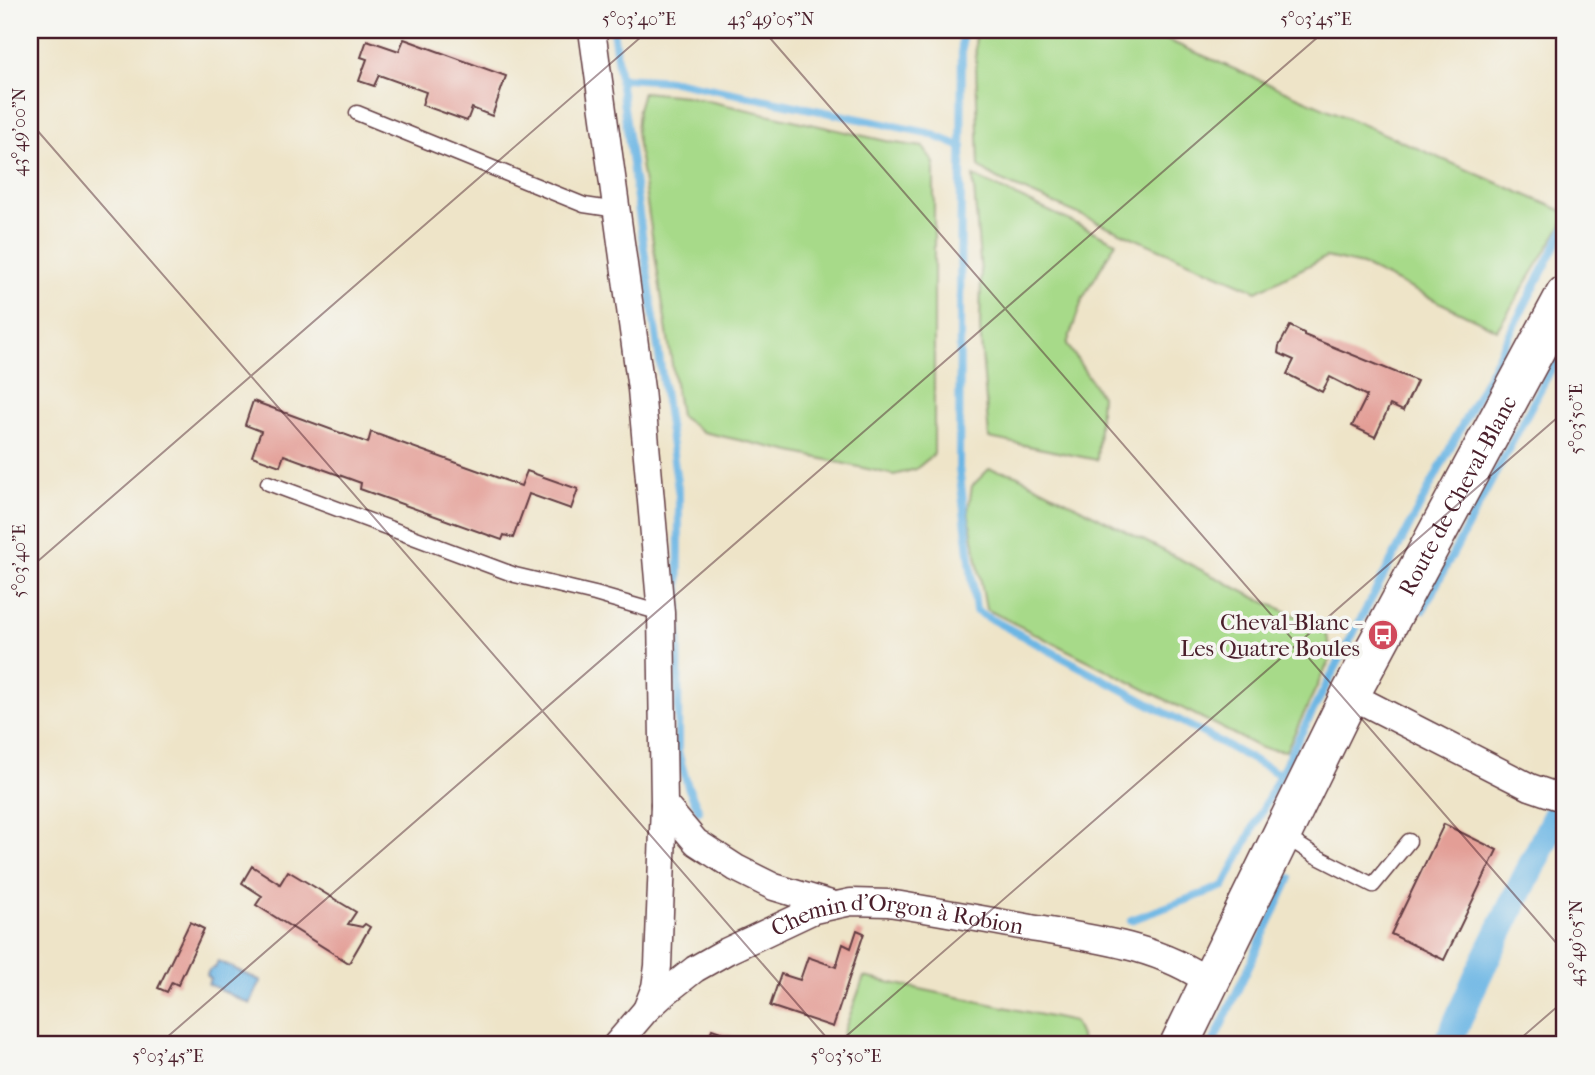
<svg xmlns="http://www.w3.org/2000/svg" width="1595" height="1075" font-family="'IM FELL French Canon',serif">
<style>
.green{fill:#a7da89;stroke:#787c5a;stroke-width:2}
.water{fill:#6cb6e4;stroke:#5b6a88;stroke-width:2}
.lines{fill:none;stroke-linecap:round;stroke-linejoin:round}
.stream{stroke:#6cb6e4;stroke-width:8}
.canal{stroke:#6cb6e4;stroke-width:28}
.building{fill:#e39e96}
.service-casing{stroke:#633d43;stroke-width:17}
.minor-casing{stroke:#633d43;stroke-width:29}
.primary-casing{stroke:#633d43;stroke-width:41}
.service{stroke:#fff;stroke-width:14}
.minor{stroke:#fff;stroke-width:26}
.primary{stroke:#fff;stroke-width:38}
.ticks{fill:none;stroke:#4a1f2b;stroke-width:2;stroke-opacity:0.45}
.labels{text-anchor:middle;dominant-baseline:central;stroke-width:7;stroke-linejoin:round;paint-order:stroke}
.street-label{font-size:23px;fill:#4a1f2b;stroke:#f6f6f2}
.poi-label{font-size:23px;fill:#4a1f2b;stroke:#f6f6f2;text-anchor:end}
.neatline{fill:none;stroke:#4a1f2b;stroke-width:2.5}
.ticks-label{font-size:18px;text-anchor:middle;fill:#4a1f2b}
</style>
<rect width="100%" height="100%" fill="#f6f6f2"/>
<filter id="ink" filterUnits="userSpaceOnUse"><feTurbulence type="fractalNoise" baseFrequency=".0143" numOctaves="2"/><feDisplacementMap in="SourceGraphic" scale="14" xChannelSelector="R" yChannelSelector="G"/><feConvolveMatrix kernelMatrix="1 2 1 2 8 2 1 2 1" color-interpolation-filters="sRGB"/></filter>
<filter id="wash" filterUnits="userSpaceOnUse"><feTurbulence type="fractalNoise" baseFrequency=".00686" numOctaves="4" result="noise"/><feDisplacementMap in="SourceGraphic" scale="28" xChannelSelector="R" yChannelSelector="G"/><feGaussianBlur stdDeviation="1.57" result="paint"/><feColorMatrix in="noise" values="0 0 0 0 0 0 0 0 0 0 0 0 0 0 0 0 0 1.4 0 .05"/><feComposite in="paint" operator="in"/></filter>
<g filter="url(#wash)">
<rect width="100%" height="100%" fill="#eee4c8"/>
<g class="green">
<polygon points="975,30 1144,30 1565,212 1565,220 1497,330 1362,265 1326,257 1257,291 997,179 979,167"/>
<polygon points="643,92 686,96 895,143 923,147 934,163 934,454 916,469 894,475 703,432 680,416 636,132 638,109"/>
<polygon points="973,176 1116,242 1083,298 1067,344 1101,396 1097,460 989,438 980,329 981,274"/>
<polygon points="989,469 1014,474 1254,597 1325,629 1332,655 1286,751 1261,748 986,609 968,511 972,486"/>
<polygon points="864,977 1074,1022 1084,1045 839,1045"/>
</g>
<path class="water" d="M218,961L261,981L250,1004L208,984L210,979L207,975C208,970 210,968 215,968Z"/>
<g class="lines">
<g class="stream">
<polyline points="613,30 679,496 678,752 688,787 699,811"/>
<polyline points="962,30 959,468 976,611 1279,774"/>
<polyline points="620,78 674,81 928,133 962,147"/>
<polyline points="1423,610 1565,343"/>
<polyline points="1131,920 1224,886 1293,749 1565,228"/>
<polyline points="1212,1045 1290,878"/>
</g>
<polyline class="canal" points="1447,1045 1477,977 1557,814"/>
</g>
<g id="blocks">
<g class="building">
<polygon points="404,39 506,76 492,116 472,108 467,121 422,105 426,92 379,75 374,86 359,81 367,59 361,57 367,40 399,51"/>
<polygon points="1290,326 1304,333 1304,335 1417,381 1403,411 1390,405 1375,437 1352,426 1367,396 1330,377 1322,392 1287,374 1294,360 1278,353 1279,346"/>
<polygon points="253,401 368,443 371,432 521,486 527,471 578,489 571,509 529,494 513,538 504,535 502,540 360,489 361,483 284,455 280,466 252,456 261,431 245,425"/>
<polygon points="1444,824 1497,850 1444,960 1391,934"/>
<polygon points="252,866 280,884 288,871 356,912 348,924 362,927 365,924 370,927 349,963 256,905 262,896 242,883"/>
<polygon points="190,922 204,929 178,985 172,982 167,992 158,988"/>
<polygon points="857,930 864,933 833,1027 770,1006 781,974 800,980 808,957 836,967 843,944 851,948"/>
<polygon points="712,1029 738,1038 735,1045 714,1045 707,1043"/>
</g>
</g>
</g>
<g filter="url(#ink)">
<use href="#blocks" fill-opacity="0" stroke="#633d43" stroke-width="2"/>
<g class="lines">
<g class="service-casing">
<g id="service">
<polyline points="357,113 584,205 617,210"/>
<polyline points="268,483 515,575 595,594 661,613"/>
<polyline points="1283,835 1316,856 1373,885 1409,841"/>
</g>
</g>
<g class="minor-casing">
<g id="minor">
<polyline points="592,30 641,389 661,613 664,804 658,966 655,987 646,1010"/>
<polyline points="1350,695 1530,787 1556,796 1565,795"/>
<polyline points="664,804 696,842 736,868 774,887 834,905"/>
<path id="s1" d="M616,1045L646,1010L666,992L695,969L727,951L814,910L851,902L888,903C938,911 987,920 1037,929C1096,939 1159,946 1209,982"/>
</g>
</g>
<g class="primary-casing">
<g id="primary">
<path id="s2" d="M1179,1045L1350,695L1565,295"/>
</g>
</g>
<use href="#service" class="service"/>
<use href="#minor" class="minor"/>
<use href="#primary" class="primary"/>
</g>
</g>
<path class="ticks" d="M763,30L1565,953M30,122L833,1045M30,568L649,30M158,1045L1326,30M836,1045L1565,411M1513,1045L1565,1000"/>
<defs>
<g id="bus-disc" transform="scale(1.575)"><circle r="9.5" fill="#d1495b" stroke="#f6f6f2"/><path d="M-5-6H5V4H4V6H2V4H-2V6H-4V4H-5ZM-3.5-4V0h7V-4ZM-3.5 1.2v1.5H-2V1.2ZM2 1.2v1.5H3.5V1.2Z" fill="#fff"/></g>
</defs>
<g fill-rule="evenodd">
<use href="#bus-disc" x="1383" y="635"/>
</g>
<g class="labels">
<g class="street-label">
<text stroke="none"><textPath href="#s2" startOffset="616">Route de Cheval-Blanc</textPath></text>
<text stroke="none"><textPath href="#s1" startOffset="326">Chemin d'Orgon à Robion</textPath></text>
</g>
<g class="poi-label">
<text x="1360" y="622">Cheval-Blanc -<tspan x="1360" dy="26">Les Quatre Boules</tspan></text>
</g>
</g>
<rect width="1595" height="1075" fill="none" stroke="#f6f6f2" stroke-width="77"/>
<rect x="38" y="38" width="1518" height="998" class="neatline"/>
<g class="ticks-label">
<text x="639" y="25">5°03'40"E</text>
<text x="771" y="25">43°49'05"N</text>
<text x="1316" y="25">5°03'45"E</text>
<text transform="translate(19 132) rotate(-90)" y="6">43°49'00"N</text>
<text transform="translate(1576 419) rotate(-90)" y="6">5°03'50"E</text>
<text transform="translate(19 561) rotate(-90)" y="6">5°03'40"E</text>
<text transform="translate(1576 943) rotate(-90)" y="6">43°49'05"N</text>
<text x="168" y="1062">5°03'45"E</text>
<text x="846" y="1062">5°03'50"E</text>
</g>
</svg>
